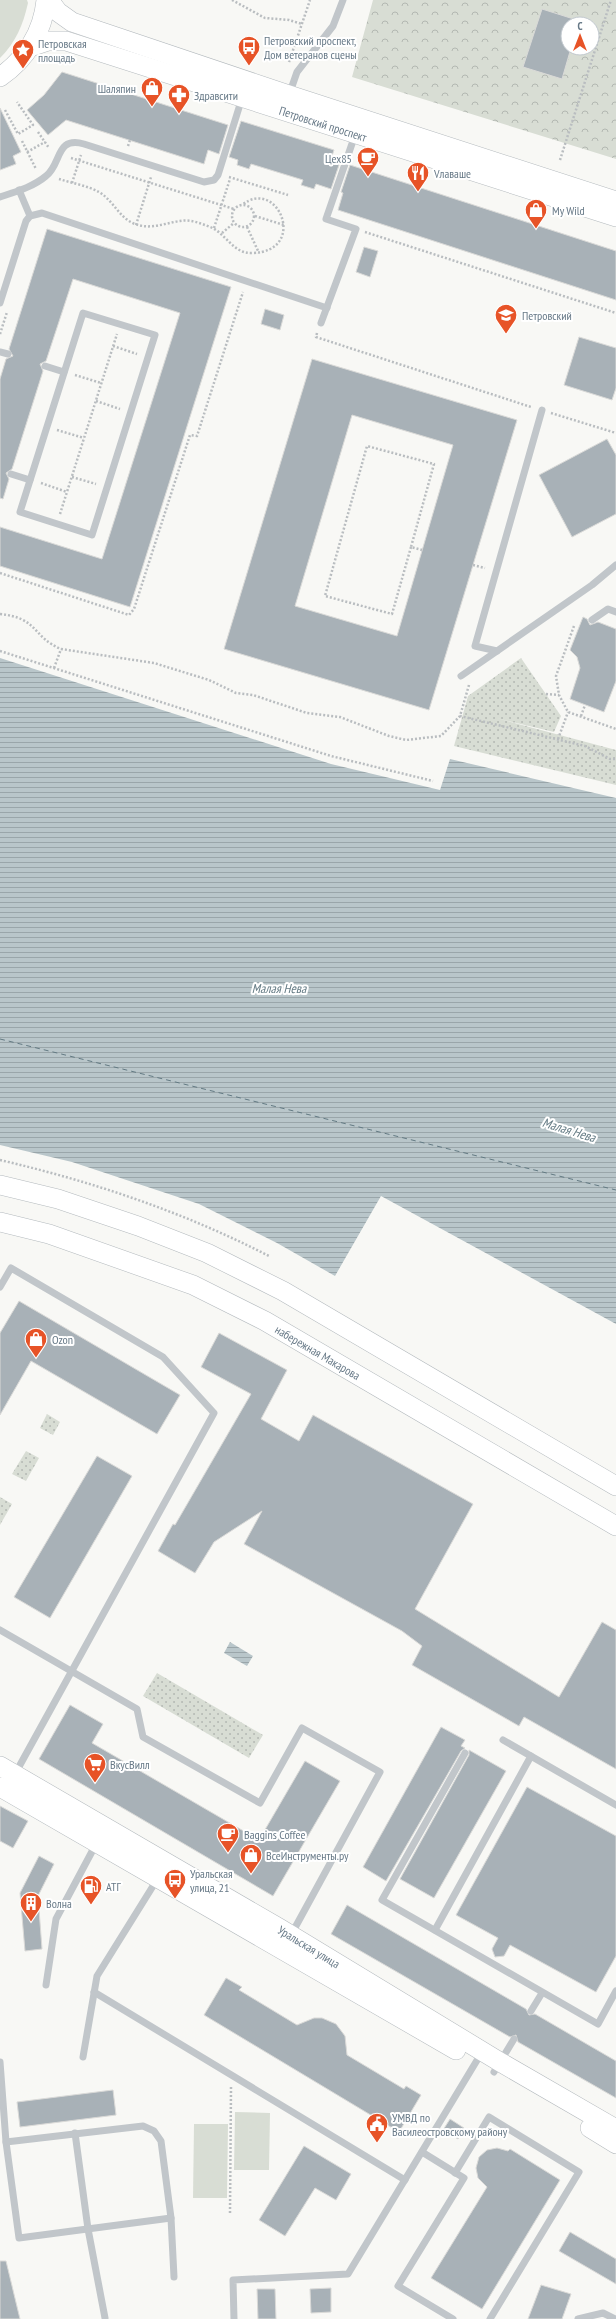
<svg xmlns="http://www.w3.org/2000/svg" width="616" height="2319" font-family="'PT Sans Narrow',sans-serif">
<style>
.green{fill:#d8ddd4}
.forest{fill:url(#forest-crowns);fill-rule:evenodd}
.park{fill:url(#park-dots)}
.water{fill:url(#water-rules)}
.lines{fill:none;stroke-linecap:round;stroke-linejoin:round}
.ferry{stroke:#637a83;stroke-width:1;stroke-dasharray:5 4;stroke-linecap:butt}
.building{fill:#a8b1b7;stroke:#dadad8;fill-rule:evenodd}
.secondary-casing{stroke:#b4babe;stroke-width:20}
.path{stroke:#b9bdc0;stroke-width:2.5;stroke-dasharray:2 2;stroke-linecap:butt}
.lane{stroke:#c1c6ca;stroke-width:7}
.secondary{stroke:#fff;stroke-width:19}
.labels{text-anchor:middle;dominant-baseline:central;stroke-width:4;stroke-linejoin:round;paint-order:stroke}
.poi-label{font-size:12px;fill:#677987;stroke:#fff;text-anchor:start}
.street-label{font-size:12px;fill:#677987;stroke:#fff}
.water-label{font-size:13px;font-style:italic;fill:#637a83;stroke:#fff}
</style>
<defs>
<pattern id="forest-crowns" width="20" height="18" patternUnits="userSpaceOnUse"><rect width="20" height="18" fill="#d8ddd4"/><path d="M2 6a3 3 0 1 1 6 0M12 15a3 3 0 1 1 6 0" fill="none" stroke="#b3b8b2"/></pattern>
<pattern id="park-dots" width="8" height="8" patternUnits="userSpaceOnUse"><rect width="8" height="8" fill="#d8ddd4"/><path d="M2 2h.1M6 6h.1" fill="none" stroke="#b3b8b2" stroke-width="1.8" stroke-linecap="round"/></pattern>
<pattern id="water-rules" width="6" height="5" patternUnits="userSpaceOnUse"><rect width="6" height="5" fill="#b9c6ca"/><path d="M0 2.5h6" fill="none" stroke="#9aa6aa"/></pattern>
</defs>
<rect width="100%" height="100%" fill="#f8f8f5"/>
<g class="green">
<path d="M0,0H27L28,3C23,25 16,42 0,58Z"/>
<polygon points="235,2112 270,2113 269,2170 234,2170"/>
<polygon points="194,2124 228,2124 227,2198 193,2198"/>
</g>
<path class="forest" d="M373,0H616V159L352,77ZM568,24H592V48H568Z"/>
<g class="park">
<polygon points="521,658 561,716 554,732 496,718 616,750 616,785 454,746 468,696"/>
<polygon points="47,1414 60,1422 53,1435 40,1428"/>
<polygon points="26,1451 39,1458 26,1481 12,1474"/>
<polygon points="0,1497 12,1504 0,1525"/>
<polygon points="157,1673 263,1735 249,1758 143,1696"/>
</g>
<g class="water">
<polygon points="0,658 331,764 440,790 450,759 616,798 616,1324 381,1196 335,1276 277,1243 199,1204 72,1162 0,1145"/>
<polygon points="230,1642 253,1656 247,1666 224,1653"/>
</g>
<g class="lines">
<polyline class="ferry" points="0,1039 616,1190"/>
</g>
<g class="building">
<polygon points="542,9 580,21 579,24 568,24 568,48 571,48 562,79 523,67"/>
<polygon points="62,72 228,125 219,154 208,150 204,164 66,120 48,135 27,110 44,95"/>
<polygon points="0,108 21,152 13,156 16,164 0,170"/>
<polygon points="241,121 334,150 331,159 340,162 331,189 316,184 314,189 301,185 303,180 251,164 249,169 237,165 238,160 229,157"/>
<polygon points="350,165 616,251 616,300 338,210 343,193 341,192"/>
<polygon points="47,229 231,287 130,607 0,566 0,527 102,559 180,313 73,279 46,361 40,364 43,371 12,469 6,473 9,479 3,499 0,498 0,379 6,359 13,356 9,349"/>
<polygon points="364,247 378,251 370,277 356,272"/>
<polygon points="265,309 284,315 280,330 261,324"/>
<polygon points="579,337 616,348 616,388 612,400 564,385"/>
<path d="M312,359L517,420L429,710L224,649ZM352,415L453,445L397,636L295,606Z"/>
<polygon points="607,439 616,455 616,514 572,537 539,475"/>
<polygon points="583,617 587,619 590,625 598,622 616,629 616,681 604,712 570,699 580,668 577,657 570,650"/>
<polygon points="19,1301 180,1395 157,1434 31,1361 0,1415 0,1333"/>
<polygon points="219,1333 287,1370 261,1419 299,1441 313,1415 473,1504 415,1609 559,1697 602,1622 616,1630 616,1769 524,1717 519,1726 412,1665 422,1646 402,1631 244,1544 262,1511 214,1542 195,1573 158,1551 173,1524 175,1525 251,1394 201,1367"/>
<polygon points="97,1456 132,1476 50,1618 14,1597"/>
<polygon points="70,1705 103,1724 92,1743 259,1840 305,1761 340,1781 273,1896 39,1759"/>
<polygon points="441,1727 465,1740 461,1746 465,1748 461,1751 386,1881 363,1867"/>
<polygon points="469,1750 506,1771 434,1898 400,1879 469,1755"/>
<polygon points="527,1787 616,1836 616,1956 596,1992 510,1945 504,1956 495,1957 492,1949 498,1938 456,1915"/>
<polygon points="0,1806 28,1821 13,1848 0,1841"/>
<polygon points="39,1856 54,1864 38,1896 42,1949 25,1951 20,1893"/>
<polygon points="347,1905 526,2009 529,2015 535,2014 616,2061 616,2098 518,2042 516,2035 510,2037 331,1934"/>
<polygon points="226,1978 242,1987 239,1990 297,2025 314,2018 322,2018 336,2024 345,2036 347,2055 404,2089 406,2086 421,2095 399,2132 204,2015"/>
<polygon points="113,2090 116,2115 20,2127 17,2102"/>
<polygon points="450,2119 464,2128 458,2139 443,2130"/>
<polygon points="304,2146 351,2174 336,2200 315,2188 285,2236 259,2220"/>
<polygon points="497,2148 508,2151 510,2149 560,2180 482,2309 431,2278 487,2187 478,2178 476,2168 479,2157 487,2150"/>
<polygon points="570,2232 616,2259 616,2284 559,2251"/>
<polygon points="0,2261 6,2261 20,2319 0,2319"/>
<polygon points="541,2285 571,2294 562,2319 528,2319"/>
<polygon points="331,2288 331,2312 311,2313 310,2289"/>
<polygon points="257,2289 275,2289 276,2319 258,2319"/>
</g>
<g class="lines">
<g class="secondary-casing">
<g id="secondary">
<polyline points="49,0 58,12 72,22 289,95 616,201"/>
<path id="s1" d="M30,47L48,41H66L616,217"/>
<path d="M0,77C26,59 43,32 46,0"/>
<polyline points="0,1185 58,1199 138,1226 207,1253 283,1291 616,1486"/>
<path id="s2" d="M0,1222L49,1234L193,1285L265,1321L616,1526"/>
<path id="s3" d="M0,1766L279,1928L500,2062L616,2129"/>
<polyline points="0,1787 456,2050"/>
<polyline points="590,2128 616,2144"/>
</g>
</g>
<g class="path">
<polyline points="232,0 265,18 289,20 302,24"/>
<polyline points="289,62 310,0"/>
<polyline points="5,110 18,134 33,125 17,102"/>
<polyline points="38,132 49,148"/>
<polyline points="22,141 36,169"/>
<polyline points="128,146 130,140"/>
<polyline points="27,152 45,142"/>
<polyline points="71,158 234,209"/>
<polyline points="560,160 611,0"/>
<polyline points="229,177 288,195"/>
<path d="M59,179C72,183 88,186 99,192C114,201 119,218 135,224C151,230 165,223 180,221C190,219 200,223 210,227C226,233 233,254 252,253C309,252 278,176 242,205"/>
<polyline points="72,183 81,155"/>
<circle cx="243" cy="216" r="11"/>
<polyline points="255,216 284,225"/>
<polyline points="136,225 151,177"/>
<polyline points="247,227 259,253"/>
<polyline points="214,228 230,179"/>
<polyline points="365,232 616,313"/>
<polyline points="222,233 234,223"/>
<polyline points="317,333 316,337 531,407"/>
<polyline points="0,334 7,312"/>
<polyline points="113,346 137,354"/>
<polyline points="75,375 101,383"/>
<polyline points="96,401 120,409"/>
<polyline points="551,413 616,433"/>
<polyline points="57,430 84,438"/>
<polyline points="72,477 96,484"/>
<polyline points="41,483 67,492"/>
<polyline points="60,514 117,334"/>
<polyline points="411,547 392,614 325,596 367,446 434,464 411,547 422,550"/>
<polyline points="473,565 485,568"/>
<polyline points="0,573 129,615 134,609 190,435 197,436 243,292"/>
<path d="M0,614C39,618 32,637 61,649L154,663L209,680L236,693L253,695L307,713L340,717L389,736L406,740L441,736L460,716"/>
<polyline points="574,626 556,676 559,695 568,712 616,729"/>
<polyline points="0,651 331,756 433,781"/>
<polyline points="54,668 61,649"/>
<polyline points="469,685 460,716 585,746 610,759 616,759"/>
<polyline points="546,694 559,695"/>
<polyline points="581,716 585,705"/>
<polyline points="558,739 568,712"/>
<path d="M0,1160C94,1182 183,1212 269,1256"/>
<polyline points="230,2213 231,2087"/>
</g>
<g class="lane">
<polyline points="289,95 297,72 333,26 343,0"/>
<polyline points="19,190 30,216"/>
<path d="M0,197C15,192 33,187 46,176C62,164 55,136 84,144L204,182L214,180L218,175L242,98"/>
<polyline points="0,303 26,221 30,216 42,213 327,308"/>
<polygon points="83,313 155,335 92,535 20,512"/>
<polyline points="321,323 356,229 326,219 355,135"/>
<polyline points="0,352 8,354"/>
<polyline points="45,366 64,372"/>
<polyline points="11,474 30,480"/>
<polyline points="592,620 608,609 616,612"/>
<polyline points="497,651 475,646 542,410"/>
<polyline points="461,676 592,585 616,565"/>
<polyline points="0,1287 11,1268 163,1357 214,1413 15,1774"/>
<polyline points="0,1630 137,1709 143,1737 260,1803 302,1728 380,1772 291,1935"/>
<polyline points="503,1740 616,1805"/>
<polyline points="465,1753 382,1900 598,2024 616,1991"/>
<polyline points="435,1930 531,1756"/>
<polyline points="46,1985 56,1919 96,1844"/>
<polyline points="94,1992 405,2180"/>
<polyline points="531,2011 542,1993"/>
<polyline points="83,2057 97,1976 158,1878"/>
<polyline points="0,2062 6,2142 19,2238 171,2218"/>
<polyline points="494,2072 514,2039"/>
<polyline points="75,2133 88,2229 105,2318"/>
<polyline points="6,2142 143,2126 154,2131 161,2141 171,2218 174,2277"/>
<polyline points="422,2152 464,2178 398,2286 453,2319"/>
<polyline points="455,2173 489,2117 579,2172 490,2319"/>
<polyline points="234,2319 233,2280 348,2274 482,2052"/>
<polyline points="578,2319 603,2313 615,2319"/>
</g>
<use href="#secondary" class="secondary"/>
</g>
<defs>
<g id="bus-pin" transform="scale(1.15)"><path d="M0 17L-7.5 6A9.5 9.5 0 1 1 7.5 6Z" fill="#e75327" stroke="#fff"/><path d="M-5-6H5V4H4V6H2V4H-2V6H-4V4H-5ZM-3.5-4V0h7V-4ZM-3.5 1.2v1.5H-2V1.2ZM2 1.2v1.5H3.5V1.2Z" fill="#fff"/></g>
<g id="sight-pin" transform="scale(1.15)"><path d="M0 17L-7.5 6A9.5 9.5 0 1 1 7.5 6Z" fill="#e75327" stroke="#fff"/><path d="M0-6L1.8-2.2L6-1.7L2.9 1.2L3.7 5.4L0 3.3L-3.7 5.4L-2.9 1.2L-6-1.7L-1.8-2.2Z" fill="#fff"/></g>
<g id="shop-pin" transform="scale(1.15)"><path d="M0 17L-7.5 6A9.5 9.5 0 1 1 7.5 6Z" fill="#e75327" stroke="#fff"/><path d="M-5-2.5h2.3a2.7 3.5 0 0 1 5.4 0H5L5.5 6h-11ZM-1.5-2.5h3a1.5 2.3 0 0 0-3 0Z" fill="#fff"/></g>
<g id="pharmacy-pin" transform="scale(1.15)"><path d="M0 17L-7.5 6A9.5 9.5 0 1 1 7.5 6Z" fill="#e75327" stroke="#fff"/><path d="M-2-6h4v4h4v4h-4v4h-4v-4h-4v-4h4Z" fill="#fff"/></g>
<g id="cafe-pin" transform="scale(1.15)"><path d="M0 17L-7.5 6A9.5 9.5 0 1 1 7.5 6Z" fill="#e75327" stroke="#fff"/><path d="M-5.5-4.5H6V0H3Q3 3.5 0 3.5H-2.5Q-5.5 3.5-5.5 0ZM3-3.2v2h1.7v-2ZM-6 4.5H4V6H-6Z" fill="#fff"/></g>
<g id="restaurant-pin" transform="scale(1.15)"><path d="M0 17L-7.5 6A9.5 9.5 0 1 1 7.5 6Z" fill="#e75327" stroke="#fff"/><path d="M-5-6h1v4h1v-4h1v4h1v-4h1v5L-1.5 .5V6h-2V.5L-5-1ZM5-6V6H3V1.5H1.5Q1.5-4 5-6Z" fill="#fff"/></g>
<g id="school-pin" transform="scale(1.15)"><path d="M0 17L-7.5 6A9.5 9.5 0 1 1 7.5 6Z" fill="#e75327" stroke="#fff"/><path d="M0-5L7-2L0 1L-7-2ZM-4 1L0 2.5L4 1V4Q0 6-4 4Z" fill="#fff"/></g>
<g id="supermarket-pin" transform="scale(1.15)"><path d="M0 17L-7.5 6A9.5 9.5 0 1 1 7.5 6Z" fill="#e75327" stroke="#fff"/><path d="M-6-5.5h2.5l.6 2H6L4.5 2H-2.5L-4.4-4H-6ZM-1.5 3.2a1.3 1.3 0 1 0 .1 0ZM3 3.2a1.3 1.3 0 1 0 .1 0Z" fill="#fff"/></g>
<g id="fuel-pin" transform="scale(1.15)"><path d="M0 17L-7.5 6A9.5 9.5 0 1 1 7.5 6Z" fill="#e75327" stroke="#fff"/><path d="M-5.5-6h7V0h2V4h1.3V-2.5L3-4.5l.8-.8L6-3V5H2.5V1h-1V6h-7ZM-4.2-4.7v3.2H.2V-4.7Z" fill="#fff"/></g>
<g id="building-pin" transform="scale(1.15)"><path d="M0 17L-7.5 6A9.5 9.5 0 1 1 7.5 6Z" fill="#e75327" stroke="#fff"/><path d="M-4-6H4V6H1V3H-1V6H-4ZM-2.5-4.3h1.7v1.8h-1.7ZM.8-4.3h1.7v1.8H.8ZM-2.5-1h1.7V.8h-1.7ZM.8-1h1.7V.8H.8Z" fill="#fff"/></g>
<g id="civic-pin" transform="scale(1.15)"><path d="M0 17L-7.5 6A9.5 9.5 0 1 1 7.5 6Z" fill="#e75327" stroke="#fff"/><path d="M-.6-6.5H3V-4.5H.6V-3L4-1V1h2V6H-6V1h2V-1L-.6-3ZM-1.2 2.5V6h2.4V2.5Z" fill="#fff"/></g>
</defs>
<g fill-rule="evenodd">
<use href="#bus-pin" x="249" y="47"/>
<use href="#sight-pin" x="23" y="50"/>
<use href="#shop-pin" x="152" y="88"/>
<use href="#pharmacy-pin" x="179" y="95"/>
<use href="#cafe-pin" x="368" y="158"/>
<use href="#restaurant-pin" x="418" y="173"/>
<use href="#shop-pin" x="536" y="210"/>
<use href="#school-pin" x="506" y="315"/>
<use href="#shop-pin" x="36" y="1339"/>
<use href="#supermarket-pin" x="95" y="1764"/>
<use href="#cafe-pin" x="228" y="1834"/>
<use href="#shop-pin" x="251" y="1855"/>
<use href="#bus-pin" x="175" y="1880"/>
<use href="#fuel-pin" x="91" y="1886"/>
<use href="#building-pin" x="31" y="1903"/>
<use href="#civic-pin" x="377" y="2124"/>
</g>
<g class="labels">
<g class="poi-label">
<text x="264" y="40">Петровский проспект,<tspan x="264" dy="14">Дом ветеранов сцены</tspan></text>
<text x="38" y="43">Петровская<tspan x="38" dy="14">площадь</tspan></text>
<text x="136" y="88" text-anchor="end">Шаляпин</text>
<text x="194" y="95">Здравсити</text>
<text x="352" y="158" text-anchor="end">Цех85</text>
<text x="434" y="173">Vлаваше</text>
<text x="552" y="210">My Wild</text>
<text x="522" y="315">Петровский</text>
<text x="52" y="1339">Ozon</text>
<text x="110" y="1764">ВкусВилл</text>
<text x="244" y="1834">Baggins Coffee</text>
<text x="266" y="1855">ВсеИнструменты.ру</text>
<text x="190" y="1873">Уральская<tspan x="190" dy="14">улица, 21</tspan></text>
<text x="106" y="1886">АТГ</text>
<text x="46" y="1903">Волна</text>
<text x="392" y="2117">УМВД по<tspan x="392" dy="14">Василеостровскому району</tspan></text>
</g>
<g class="street-label">
<text stroke="none"><textPath href="#s1" startOffset="307">Петровский проспект</textPath></text>
<text stroke="none"><textPath href="#s2" startOffset="345">набережная Макарова</textPath></text>
<text stroke="none"><textPath href="#s3" startOffset="358">Уральская улица</textPath></text>
</g>
<g class="water-label">
<text x="279" y="988">Малая Нева</text>
<text transform="translate(569 1130) rotate(17)">Малая Нева</text>
</g>
</g>
<g transform="translate(580 36)"><circle r="19" fill="#ffffff" stroke="#c2c9cf"/>
<path d="M0-3L7 15L0 10L-7 15Z" fill="#e75327"/>
<text y="-6" font-size="11" font-weight="bold" text-anchor="middle" fill="#677987">С</text>
</g>
</svg>
